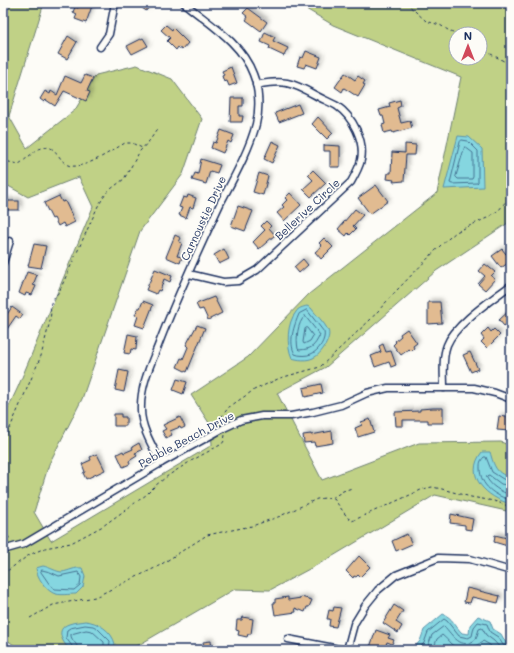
<svg xmlns="http://www.w3.org/2000/svg" width="514" height="653" font-family="Mali,sans-serif">
<style>
.green{fill:#c0d186;stroke:#6e8072;fill-rule:evenodd}
.water{fill:#85d6e0;stroke:#5b93ac}
.lines{fill:none;stroke-linecap:round;stroke-linejoin:round}
.shore{stroke:#457292;stroke-width:1}
.building{fill:#e1bb91;stroke:#1b2f5e;filter:url(#shadow)}
.street-casing{stroke:#1b2f5e;stroke-width:9}
.path{stroke:#1b2f5e;stroke-width:1;stroke-dasharray:3 3;stroke-linecap:butt}
.street{stroke:#fdfcf7;stroke-width:6}
.labels{text-anchor:middle;dominant-baseline:central;stroke-width:3.5;stroke-linejoin:round;paint-order:stroke}
.street-label{font-size:11px;fill:#1b2f5e;stroke:#fdfcf7}
</style>
<defs>
<filter id="shadow"><feDropShadow dx="2.5" dy="-2.5" stdDeviation="2" flood-color="#0004"/></filter>
</defs>
<rect width="100%" height="100%" fill="#fdfcf7"/>
<filter id="ink" filterUnits="userSpaceOnUse"><feTurbulence type="fractalNoise" baseFrequency=".025" numOctaves="2"/><feDisplacementMap in="SourceGraphic" scale="8" xChannelSelector="R" yChannelSelector="G"/><feConvolveMatrix kernelMatrix="1 2 1 2 8 2 1 2 1" color-interpolation-filters="sRGB"/></filter>
<g filter="url(#ink)">
<path class="green" d="M3,3H44L9,116L27,148L75,110L96,75L137,65L172,79L202,119L183,174L140,231L82,399L49,464L34,512L51,541L212,445L211,426L191,395L248,357L309,294L437,193L461,77L333,25L296,3H511V221L436,271L326,367L277,393L322,480L419,443L501,442L511,446V512L435,495L328,559L270,590L235,589L130,650H20L10,642L3,640V419L18,387L93,207L79,177L28,197L3,183ZM456,34H480V58H456Z"/>
<g class="water">
<polygon points="458,136 469,137 482,149 483,187 444,189"/>
<path d="M307,306L311,308C316,315 324,322 328,330C332,338 321,355 313,358C307,361 298,360 292,358C286,345 287,323 296,312C298,308 303,307 307,306Z"/>
<path d="M482,452H490C494,466 496,474 511,477V504C487,498 463,476 482,452Z"/>
<path d="M43,566C49,567 57,572 62,572C69,571 75,567 82,568L85,576L83,587L76,594C69,594 59,596 53,593C45,589 37,577 36,568Z"/>
<path d="M443,614C453,618 454,625 462,633L469,634L470,625L478,616L490,621L493,629L501,634L506,643L511,640V650H412L420,641L424,630Z"/>
<path d="M85,621C98,622 112,631 115,644L112,650H70C63,643 54,629 69,624C74,622 80,622 85,621Z"/>
</g>
<g class="lines">
<g class="shore">
<polygon points="462,140 468,141 478,151 478,182 477,183 452,184 450,183 460,142"/>
<polygon points="465,147 473,153 473,177 472,179 458,179 456,177"/>
<path d="M307,310L324,332C326,339 319,351 311,354C307,356 299,356 295,354C288,342 294,326 299,314Z"/>
<path d="M305,316L320,335C314,347 312,349 299,350L298,349C296,339 297,323 305,316Z"/>
<polygon points="307,328 313,336 310,341 304,344 303,342 305,329"/>
<path d="M511,481L503,479L492,472L486,457H484C480,461 480,463 480,468C480,486 495,496 511,500"/>
<path d="M511,486L501,484L489,475L486,476C490,486 501,492 511,495"/>
<polygon points="42,570 50,572 59,576 78,572 81,577 80,585 74,590 55,589 50,585 41,572"/>
<polyline points="73,650 72,646 66,638 67,630 70,628 85,625 93,626 97,628 110,641 109,650"/>
<path d="M78,650C78,643 70,640 71,634L86,630L92,631L104,642V650"/>
<polyline points="418,650 424,643 428,632 444,619 447,621 459,636 468,638 472,636 474,627 478,622 487,624 490,632 498,637 503,645 507,646 511,645"/>
<path d="M425,650L428,646L432,635L444,626C452,634 461,652 476,639L479,629L482,628L486,635L494,641L502,650"/>
<path d="M433,650L437,639L442,635C446,638 448,641 451,644C462,653 474,648 483,641L490,645L493,650"/>
</g>
</g>
<g class="building">
<polygon points="80,3 93,3 86,23 75,19 77,14 73,12 75,7 78,8"/>
<polygon points="136,3 152,3 146,11"/>
<polygon points="248,8 267,22 261,31 246,20 248,17 243,13"/>
<polygon points="166,25 172,30 173,28 188,43 182,50 178,47 176,50 167,41 170,38 161,30"/>
<polygon points="265,32 275,37 273,41 288,48 284,56 269,49 270,46 261,42"/>
<polygon points="68,36 77,42 67,59 58,54"/>
<polygon points="143,38 148,46 132,54 127,46"/>
<polygon points="306,51 321,57 317,68 306,64 304,68 297,66 300,57 303,58"/>
<polygon points="231,67 237,83 229,86 227,81 224,82 222,76 224,75 222,71"/>
<polygon points="345,73 355,80 358,76 365,81 363,84 365,85 358,97 344,88 342,92 335,87"/>
<polygon points="85,75 93,78 87,91 90,92 86,101 64,91 55,106 46,100 44,102 40,99 45,91 50,94 51,91 57,95 65,76 81,83"/>
<polygon points="231,98 243,98 243,106 239,106 239,116 243,116 242,122 230,122"/>
<polygon points="400,100 401,106 397,108 401,123 410,121 412,128 393,133 392,131 384,133 382,125 385,124 383,116 381,116 379,110 390,107 389,103"/>
<polygon points="298,104 302,113 279,122 275,113"/>
<polygon points="318,117 333,133 327,139 312,124"/>
<polygon points="221,130 234,135 231,143 228,141 223,153 211,148 213,142 216,143"/>
<polygon points="272,141 280,145 272,163 264,159"/>
<polygon points="405,144 416,145 415,155 406,155 404,181 393,182 394,180 387,179 388,173 391,173 392,152 405,153"/>
<polygon points="324,145 340,146 340,167 330,167 330,151 324,151"/>
<polygon points="201,159 220,165 217,173 210,171 206,184 192,180 195,173 198,174"/>
<polygon points="313,170 326,183 311,197 303,189 313,180 308,175"/>
<polygon points="259,173 268,176 263,195 253,192"/>
<polygon points="376,185 388,201 370,214 358,198"/>
<polygon points="290,193 301,205 284,221 277,213 284,207 282,205 287,200 285,198"/>
<polygon points="188,195 196,198 193,208 190,207 186,218 179,215 182,208 179,207 183,197 187,198"/>
<polygon points="59,196 62,202 65,201 75,222 65,227 63,223 58,226 54,218 52,219 44,203"/>
<rect x="3" y="201" width="16" height="9"/>
<polygon points="238,206 253,211 245,231 231,226"/>
<polygon points="355,209 363,215 353,226 356,229 350,235 348,233 346,236 338,229"/>
<polygon points="266,221 271,226 269,228 275,235 259,249 253,242 265,230 261,226"/>
<polygon points="175,235 181,238 179,242 182,243 177,256 182,257 180,263 166,257"/>
<polygon points="324,238 333,247 321,259 315,252 322,246 319,243"/>
<polygon points="34,244 46,246 41,268 28,266"/>
<polygon points="224,249 229,259 219,264 214,255"/>
<polygon points="502,249 506,254 511,250 511,261 501,268 492,256"/>
<polygon points="303,259 308,265 299,273 294,267"/>
<polygon points="485,264 495,272 491,276 495,279 485,290 478,284 485,276 479,271"/>
<polygon points="155,269 172,276 170,282 164,279 160,291 158,290 156,294 146,290"/>
<polygon points="27,272 37,275 33,285 36,286 32,295 26,293 25,296 19,293"/>
<polygon points="214,297 222,313 208,320 203,309 199,310 196,304"/>
<polygon points="143,301 153,305 144,328 135,325 138,316 135,315 138,308 140,308"/>
<polygon points="428,302 440,302 442,323 428,324"/>
<polygon points="12,307 23,315 20,319 16,316 7,329 3,326 3,320"/>
<polygon points="511,309 511,320 504,326 499,320"/>
<polygon points="197,325 205,328 187,372 177,367 181,358 183,359 188,347 186,345"/>
<polygon points="488,328 491,332 494,329 500,335 487,348 481,342 484,339 481,335"/>
<polygon points="407,329 417,343 413,346 414,348 411,351 409,349 401,355 393,345 396,342 395,341 401,336 400,334"/>
<polygon points="128,334 137,336 136,350 131,349 130,354 124,353"/>
<polygon points="383,344 386,352 391,351 396,365 391,367 389,362 375,367 371,356 381,352 379,346"/>
<polygon points="470,352 478,369 471,372 463,355"/>
<polygon points="119,370 128,372 124,392 115,390"/>
<polygon points="177,379 187,382 183,394 173,390"/>
<polygon points="321,384 323,393 305,397 303,388"/>
<polygon points="433,408 443,408 443,423 428,423 428,420 403,420 403,426 396,426 395,412 420,411 420,409"/>
<polygon points="114,414 121,414 121,417 126,417 126,426 114,426"/>
<polygon points="499,416 511,418 509,431 497,430"/>
<polygon points="180,417 185,427 181,429 180,427 170,431 172,435 166,438 162,431 166,429 163,425"/>
<polygon points="370,419 374,432 358,437 355,428 362,425 361,422"/>
<polygon points="332,431 333,443 315,446 314,442 304,443 303,435 311,434 311,435"/>
<polygon points="139,443 142,450 135,453 137,456 129,461 130,464 123,467 117,454 123,451 124,453 133,449 132,447"/>
<polygon points="97,454 105,470 86,479 83,473 85,472 82,464 91,460 90,457"/>
<polygon points="451,514 473,519 471,530 465,529 465,525 450,523"/>
<polygon points="407,534 412,544 396,551 392,541"/>
<polygon points="495,535 511,539 511,547 494,542"/>
<polygon points="359,556 370,567 360,577 358,575 356,577 354,576 353,578 346,571"/>
<polygon points="467,588 500,596 498,603 472,597 470,603 464,602"/>
<polygon points="288,597 288,600 301,598 301,597 312,600 309,607 307,607 305,612 295,608 296,612 275,615 273,603 275,603 275,599"/>
<polygon points="394,605 403,611 396,622 402,626 398,633 383,623"/>
<polygon points="334,607 341,608 336,627 329,626 330,619 327,619 329,610 333,611"/>
<polygon points="243,617 253,619 251,634 248,634 247,637 238,635 239,631 236,630 237,620 242,620"/>
<polygon points="376,630 390,635 388,638 394,640 392,644 387,642 384,650 369,650"/>
<polygon points="211,641 212,650 204,650 203,642"/>
</g>
<g class="lines">
<g class="street-casing">
<g id="street">
<polyline points="100,47 109,34 115,3"/>
<polyline points="3,263 10,241"/>
<path d="M189,274L223,282L238,281L257,270L351,182C355,175 359,168 361,160C365,141 353,117 337,106C330,102 322,99 315,95C306,90 297,85 287,83C277,81 267,83 256,85"/>
<path d="M444,388C444,374 442,358 447,345C455,324 493,299 511,285"/>
<path d="M161,463C153,447 141,428 141,410C140,387 150,366 158,346C176,298 198,251 220,204C232,181 250,149 256,124C260,108 259,89 253,74C241,42 209,24 184,3"/>
<polyline points="3,550 24,544 161,463 224,428 241,420 262,416 291,416 313,412 341,405 367,393 388,388 474,388 495,393 511,399"/>
<polyline points="288,639 344,650"/>
<polyline points="347,650 354,624 365,606 378,590 396,575 438,558 470,559 511,571"/>
</g>
</g>
<g class="path">
<polyline points="406,3 426,21 440,25 456,35"/>
<polyline points="480,48 511,65"/>
<path d="M3,158L9,162L19,164C27,159 34,150 42,148C58,143 58,164 71,166C87,168 111,151 125,143H132L142,148"/>
<polyline points="220,423 222,416 229,407 254,390 280,378 320,367 370,320 396,291 441,245 456,232 487,218 499,210 511,195"/>
<polyline points="3,439 10,428 41,356 50,321 51,312 50,306 52,300 59,292 98,206 107,192 124,179 140,151 150,140 158,128"/>
<polyline points="332,498 343,491 352,488"/>
<polyline points="3,532 13,541"/>
<polyline points="3,574 29,555 45,548 71,543 103,526 146,495 156,485 169,475 191,461 222,444 224,441 225,435"/>
<polyline points="30,618 53,605 95,597 157,567 207,535 252,526 278,517 317,499 325,498 334,499 348,518 352,521 410,495 423,489 432,487 442,489 471,497 494,501 511,507"/>
</g>
<use href="#street" class="street"/>
</g>
</g>
<g class="labels">
<g class="street-label">
<text transform="translate(307 209) rotate(-43)">Bellerive Circle</text>
<text transform="translate(203 218) rotate(-65)">Carnoustie Drive</text>
<text transform="translate(186 439) rotate(-28)">Pebble Beach Drive</text>
</g>
</g>
<rect width="514" height="653" fill="none" stroke="#fdfcf7" stroke-width="16"/>
<rect x="8" y="8" width="498" height="637" fill="none" stroke="#1b2f5e" stroke-width="1.5" filter="url(#ink)"/>
<g transform="translate(468 46)"><circle r="19" fill="#fdfcf7" stroke="#a3aaba"/>
<path d="M0-3L7 15L0 10L-7 15Z" fill="#d1495b"/>
<text y="-6" font-size="11" font-weight="bold" text-anchor="middle" fill="#1b2f5e">N</text>
</g>
</svg>
